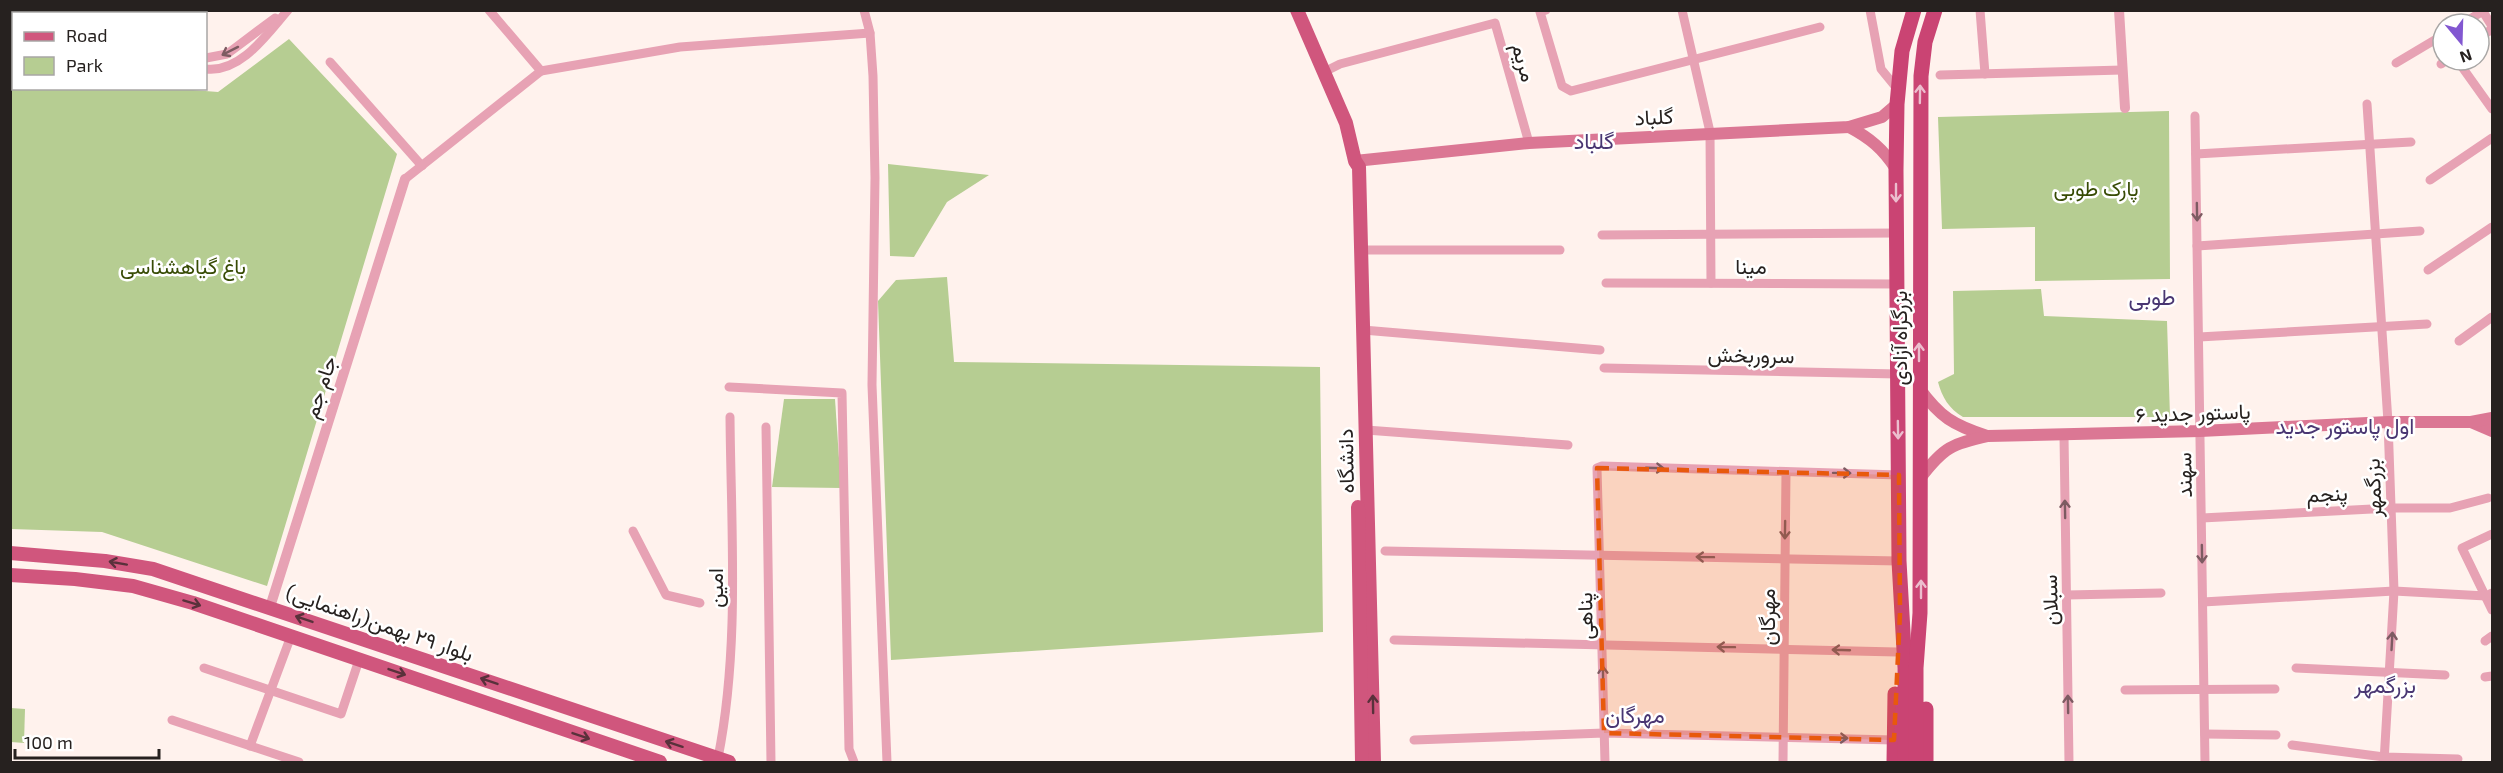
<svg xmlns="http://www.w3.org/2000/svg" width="2503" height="773" font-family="'Exo 2',Vazirmatn,sans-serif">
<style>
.green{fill:#b6cd92}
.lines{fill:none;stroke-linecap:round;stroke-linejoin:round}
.minor{stroke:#e7a2b4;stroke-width:9}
.tertiary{stroke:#e7a2b4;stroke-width:10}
.secondary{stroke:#db7794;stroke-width:12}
.primary{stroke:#d0567d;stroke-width:14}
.trunk{stroke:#ca4473;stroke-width:15}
.oneway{stroke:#7d5b62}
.oneway2{stroke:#ecbece}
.oneway3{stroke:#59313b}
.marked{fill:#e8590c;fill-opacity:0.2;stroke:#e8590c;stroke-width:4.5;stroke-dasharray:12 8;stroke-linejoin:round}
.labels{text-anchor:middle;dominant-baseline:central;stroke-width:5;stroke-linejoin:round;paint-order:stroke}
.street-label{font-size:21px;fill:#26211f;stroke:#fff}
.park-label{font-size:21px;fill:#374b04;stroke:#fff}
.neighbourhood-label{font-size:22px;fill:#493672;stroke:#fff}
</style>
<rect width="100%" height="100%" fill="#fff2ed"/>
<g class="green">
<polygon points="289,39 397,154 267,586 102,532 11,529 11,77 13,77 14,88 167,88 218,92"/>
<polygon points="2169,111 2170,279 2035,281 2035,227 1942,229 1938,117"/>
<polygon points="888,164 989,175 947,202 914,257 890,256"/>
<polygon points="947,277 954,362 1320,367 1323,632 891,660 878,301 896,280"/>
<path d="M2041,289L2044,316L2167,321L2170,417H1963C1949,409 1942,397 1938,382L1954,374L1953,291Z"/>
<polygon points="784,399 835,399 841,488 772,487"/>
<polygon points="11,708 25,709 24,743 11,742"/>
</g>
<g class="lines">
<g class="minor">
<polyline points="142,10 142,14"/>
<polyline points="153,10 153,14"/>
<polyline points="489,10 541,71 680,47 870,33"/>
<polyline points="864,10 870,33 873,76 875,178 872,385 887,762"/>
<polyline points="1546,10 1540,12 1562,86 1571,91 1820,27"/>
<polyline points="1682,10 1710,132 1711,283"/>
<polyline points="1870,10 1881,69 1899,91"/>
<polyline points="1980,10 1985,74"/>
<polyline points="2482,10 2492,26"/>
<polyline points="2462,24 2483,11"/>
<polyline points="2479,38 2492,29"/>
<polyline points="206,58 227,54 275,18"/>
<polyline points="2457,60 2492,109"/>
<polyline points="330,62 422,166"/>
<polyline points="2396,63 2443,35"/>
<polyline points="2441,64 2447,60"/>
<path d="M206,69C241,73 267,34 288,10"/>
<polyline points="1324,72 1340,64 1495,23 1529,143"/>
<polyline points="1940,75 2122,70"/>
<polyline points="2367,104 2388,422 2394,591 2384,762"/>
<polyline points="2195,116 2205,762"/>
<polyline points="2196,154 2411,142"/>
<polyline points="405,179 541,71"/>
<polyline points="2430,180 2492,138"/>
<polyline points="1602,235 1897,233"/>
<polyline points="2197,246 2420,231"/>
<polyline points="1361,250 1560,250"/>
<polyline points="2428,270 2492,227"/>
<polyline points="1606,283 1896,284"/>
<polyline points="1363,330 1600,350"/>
<polyline points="2199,337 2427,324"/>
<polyline points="2459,341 2492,317"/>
<polyline points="1604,368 1898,374"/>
<polyline points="729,387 842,393 849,749 854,762"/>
<polyline points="766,427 771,762"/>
<polyline points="1366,430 1568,445"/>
<polyline points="2064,436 2069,762"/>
<polyline points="2202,518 2391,508 2450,508 2488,498"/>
<polyline points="633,531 666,595 700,603"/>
<polyline points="2492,534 2462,548 2492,610"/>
<polyline points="1385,551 1899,561"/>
<polyline points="2067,595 2161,593"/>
<polyline points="2203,602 2394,591 2486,596 2492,593"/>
<polyline points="1394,640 1897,652"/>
<polyline points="2485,641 2492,636"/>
<polyline points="204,668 341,714 359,660"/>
<polyline points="2296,668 2445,675"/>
<polyline points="2485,677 2492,676"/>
<polyline points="2125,690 2275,689"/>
<polyline points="172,720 299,762"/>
<polyline points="2205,734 2276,735"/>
<polyline points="1414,740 1604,733 1894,740"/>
<polyline points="2292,745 2384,757 2458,759"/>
<polyline points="250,746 291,636"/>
<path d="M718,758C740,647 731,530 730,417"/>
<polyline points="1605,762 1597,468 1602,466 1899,475"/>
<polyline points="1783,762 1786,472"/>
</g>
<g class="tertiary">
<polyline points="2119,10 2125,108"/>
<polyline points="270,607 405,179"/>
</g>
<g class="secondary">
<path d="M1849,127C1870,138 1883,149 1896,169"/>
<polyline points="1355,161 1529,143 1849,127 1882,117 1897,104"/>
<path d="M1919,388C1940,417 1953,425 1987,436"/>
<polyline points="2471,422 2492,431"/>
<path d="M1921,477C1944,447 1952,444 1988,436L2200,431L2388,422H2471L2492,418"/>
</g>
<g class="primary">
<polyline points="1297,10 1346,123 1355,161 1359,167 1374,762"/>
<polyline points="1358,507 1362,762"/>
<polyline points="10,553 105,561 153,569 729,762"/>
<polyline points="10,575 75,579 133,586 193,603 660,762"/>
</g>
<g class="trunk">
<polyline points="1926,709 1926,762"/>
<polyline points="1894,762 1895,694"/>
<polyline points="1905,762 1905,668 1899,561 1896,170 1897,104 1902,51 1914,10"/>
<polyline points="1916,762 1916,668 1920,613 1921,76 1925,42 1935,10"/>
</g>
</g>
<defs><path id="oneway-shaft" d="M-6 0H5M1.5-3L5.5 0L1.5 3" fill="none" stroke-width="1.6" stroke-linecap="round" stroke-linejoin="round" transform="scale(1.5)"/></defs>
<g class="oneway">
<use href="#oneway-shaft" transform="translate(230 51) rotate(153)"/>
<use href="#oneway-shaft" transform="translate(2197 212) rotate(89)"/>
<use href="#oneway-shaft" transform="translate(1655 468) rotate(2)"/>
<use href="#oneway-shaft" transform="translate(1842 473) rotate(1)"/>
<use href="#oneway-shaft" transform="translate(2065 509) rotate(-91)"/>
<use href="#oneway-shaft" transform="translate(1785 530) rotate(91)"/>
<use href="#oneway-shaft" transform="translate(2202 554) rotate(89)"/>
<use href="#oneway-shaft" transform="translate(1705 557) rotate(-179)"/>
<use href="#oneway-shaft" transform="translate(2392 641) rotate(-87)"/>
<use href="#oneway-shaft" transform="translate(1726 647) rotate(-179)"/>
<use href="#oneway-shaft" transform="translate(1841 650) rotate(-178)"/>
<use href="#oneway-shaft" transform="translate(1603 675) rotate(-91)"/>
<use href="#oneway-shaft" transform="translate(2068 704) rotate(-91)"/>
<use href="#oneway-shaft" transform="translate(1839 738) rotate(2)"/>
</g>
<g class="oneway2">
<use href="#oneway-shaft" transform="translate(1920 94) rotate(-89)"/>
<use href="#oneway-shaft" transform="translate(1896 193) rotate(90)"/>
<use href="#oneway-shaft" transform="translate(1919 352) rotate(-90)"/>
<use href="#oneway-shaft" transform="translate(1898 430) rotate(89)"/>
<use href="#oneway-shaft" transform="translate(1921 589) rotate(-90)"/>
</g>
<g class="oneway3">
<use href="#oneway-shaft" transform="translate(118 563) rotate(-170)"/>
<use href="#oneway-shaft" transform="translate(192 603) rotate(17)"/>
<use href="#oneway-shaft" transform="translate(304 619) rotate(-161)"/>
<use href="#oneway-shaft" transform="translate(397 672) rotate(19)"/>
<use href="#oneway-shaft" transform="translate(489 681) rotate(-161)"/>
<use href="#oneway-shaft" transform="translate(1373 704) rotate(-91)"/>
<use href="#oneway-shaft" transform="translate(581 736) rotate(19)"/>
<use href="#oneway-shaft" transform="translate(674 744) rotate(-162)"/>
</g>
<path class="marked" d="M1597,468L1899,475L1900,613L1894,740L1604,733Z"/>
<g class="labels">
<g class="street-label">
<text transform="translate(1525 62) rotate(74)">مریم</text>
<text transform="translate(1654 116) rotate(-3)">گلباد</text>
<text x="1751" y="265">مینا</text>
<text transform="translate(1898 338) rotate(-90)">بزرگراه آزادی</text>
<text transform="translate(1751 354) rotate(1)">سروربخش</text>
<text transform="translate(319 387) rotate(-72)">جام جم</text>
<text transform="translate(2193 412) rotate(-2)">پاستور جدید ۶</text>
<text transform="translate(1345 461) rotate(-91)">دانشگاه</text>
<text transform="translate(2183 475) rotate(-91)">سهند</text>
<text transform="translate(2372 488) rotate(-92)">بزرگمهر</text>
<text transform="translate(2327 493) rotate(-3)">پنجم</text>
<text transform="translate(714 588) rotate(-90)">امین</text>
<text transform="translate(2049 600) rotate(-91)">سبلان</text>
<text transform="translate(1584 616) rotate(-91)">پناهی</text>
<text transform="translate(1766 617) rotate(-90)">مهرگان</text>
<text transform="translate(380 622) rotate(19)">بلوار ٢٩ بهمن(راهنمایی)</text>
</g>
<g class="park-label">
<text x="2096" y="187">پارک طوبی</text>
<text x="183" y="265">باغ گیاهشناسی</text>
</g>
<g class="neighbourhood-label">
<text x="1594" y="140">گلباد</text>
<text x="2152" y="296">طوبی</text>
<text x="2345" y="425">اول پاستور جدید</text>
<text x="2385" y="684">بزرگمهر</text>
<text x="1635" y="714">مهرگان</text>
</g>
</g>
<rect width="2503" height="773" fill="none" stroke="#26211f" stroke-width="24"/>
<rect x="12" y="12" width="195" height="78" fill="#ffffff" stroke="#a8a6a5" stroke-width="1.5"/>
<rect x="24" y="32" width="30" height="9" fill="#d0567d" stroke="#a8a6a5" stroke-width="1.5"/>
<text x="66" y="42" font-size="18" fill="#26211f">Road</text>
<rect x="24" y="57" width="30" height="18" fill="#b6cd92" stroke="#a8a6a5" stroke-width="1.5"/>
<text x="66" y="72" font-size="18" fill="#26211f">Park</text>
<g transform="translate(2461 42) rotate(161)"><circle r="28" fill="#ffffff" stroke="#a8a6a5" stroke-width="1.5"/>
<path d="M0-4.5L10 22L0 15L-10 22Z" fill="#8257d1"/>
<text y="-9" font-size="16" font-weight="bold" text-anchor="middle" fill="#26211f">N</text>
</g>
<path d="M15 749v9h144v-9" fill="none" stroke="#26211f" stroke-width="3"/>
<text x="24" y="749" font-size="18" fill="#26211f" stroke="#ffffff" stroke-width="4.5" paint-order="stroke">100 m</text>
</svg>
